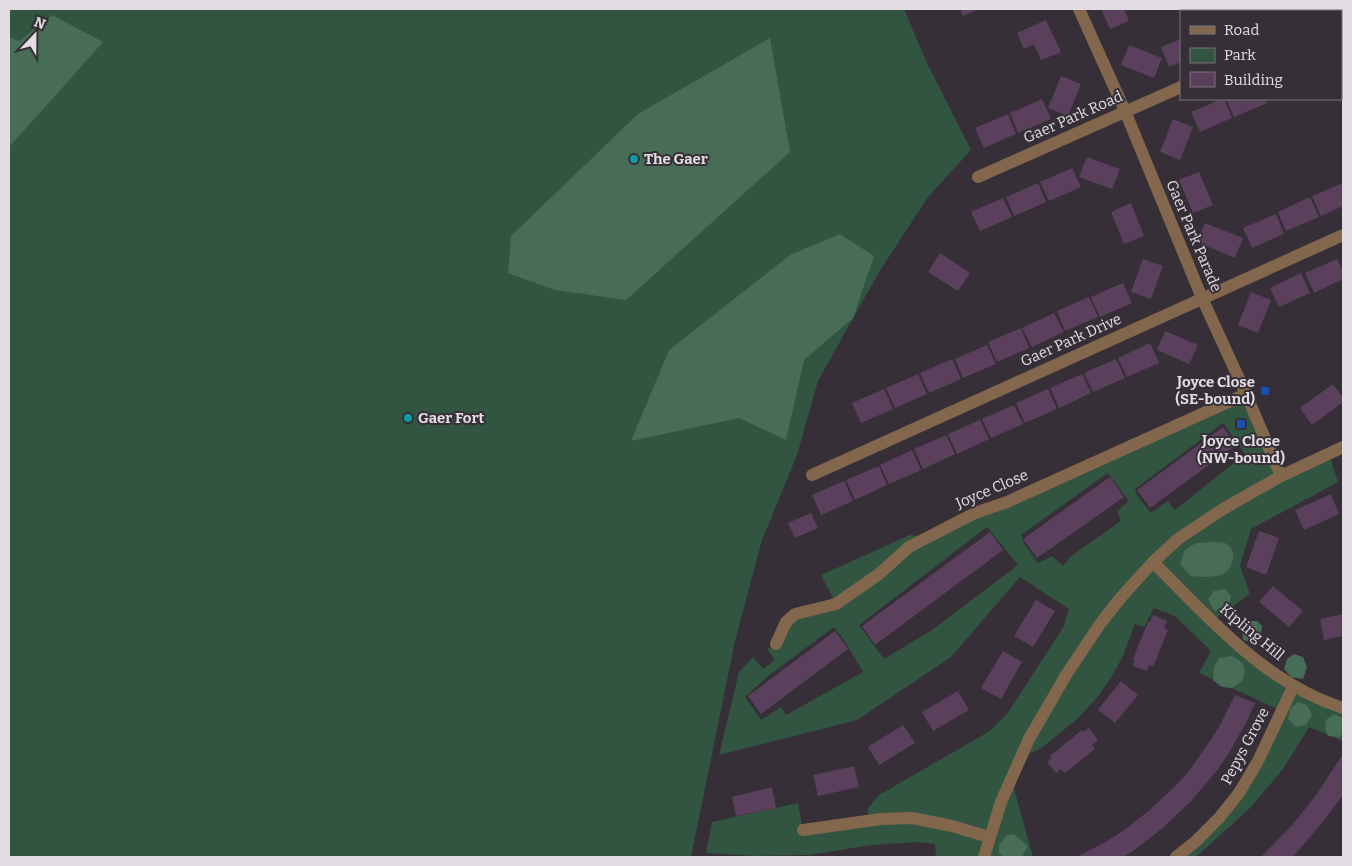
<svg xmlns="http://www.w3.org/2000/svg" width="1352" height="866" font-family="Bitter,serif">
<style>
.green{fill:#315540;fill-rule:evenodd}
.forest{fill:#476d56}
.building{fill:#5a405c}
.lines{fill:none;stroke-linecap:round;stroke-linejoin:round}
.minor{stroke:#83674d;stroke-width:12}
.culture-dot{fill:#0f9aa8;stroke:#362f37;stroke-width:2}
.transit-dot{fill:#1a4fb4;stroke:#362f37;stroke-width:2}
.labels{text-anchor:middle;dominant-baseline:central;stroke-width:4;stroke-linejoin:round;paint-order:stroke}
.street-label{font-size:15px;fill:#e1dde2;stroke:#362f37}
.poi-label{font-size:15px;font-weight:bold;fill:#e1dde2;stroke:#362f37;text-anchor:start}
</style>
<rect width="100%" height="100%" fill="#362f37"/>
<g class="green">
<polygon points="9,9 904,9 927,63 971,150 928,197 879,272 818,381 797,455 762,540 735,641 691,857 9,857"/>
<path d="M1246,394L1281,475L1329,454L1338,482L1251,529L1240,566L1250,594L1212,621L1254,658L1343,708V741L1309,727L1283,769L1251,807L1196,857H1180L1219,818L1282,711L1199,673L1211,651L1175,616L1154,608L1144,627L1135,624L1123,656L1112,676L1096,699L1076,720L1040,749L1021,757L1011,778L1033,857H936L935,844L918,842L872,845L809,855L754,856L706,853L712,822L798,803L803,830L868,820V808L879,795L990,731L1007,714L1063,628L1069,609L1020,577L951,657L857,720L719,755L739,672L753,657L763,669L775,660L767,649L776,644L786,622L836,604L821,575L910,535L928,537ZM1223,423L1245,454L1175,510L1168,501L1151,513L1137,495L1135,489ZM1108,473L1129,501L1117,511L1121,521L1070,557L1063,566L1052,556L1038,563L1024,543L1021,535ZM987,527L1018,565L932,630L884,659L859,625ZM834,627L846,643L863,672L786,715L781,707L761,720L745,697L768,676Z"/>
</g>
<g class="forest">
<polygon points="52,15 103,42 48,104 9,147 9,37 19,41"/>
<polygon points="770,38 790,152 626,300 555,290 508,273 511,236 638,114"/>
<polygon points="840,234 874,256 853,318 804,360 786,440 739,418 631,441 669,350 790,255"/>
<path d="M1212,542C1216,542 1223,542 1227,544C1238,551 1233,569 1223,574C1213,578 1201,577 1191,576L1180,564L1185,550L1196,543Z"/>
<polygon points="1225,589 1231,596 1228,608 1222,614 1213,609 1208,599 1214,591"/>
<polygon points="1247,621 1257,621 1262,626 1261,635 1252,642 1243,640 1242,627"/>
<polygon points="1294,654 1303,657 1307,667 1303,679 1291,677 1284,669 1287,659"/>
<path d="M1232,656C1245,663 1247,666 1242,681L1232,688L1222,687L1213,680L1214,667L1219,658Z"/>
<polygon points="1298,702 1307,705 1312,715 1306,725 1296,727 1288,719 1290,709"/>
<polygon points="1334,714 1343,718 1343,731 1340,737 1328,736 1325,729 1326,720"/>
<polygon points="1014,834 1028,846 1022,857 1004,857 999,853 999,845 1006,836"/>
</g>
<g class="building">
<polygon points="960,9 978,9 963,16"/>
<polygon points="1101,9 1124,9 1129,21 1110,29"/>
<polygon points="1267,9 1298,9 1292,11 1268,11"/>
<polygon points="1046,20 1061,52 1041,60 1034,44 1024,49 1017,33"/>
<polygon points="1181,39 1181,62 1169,67 1161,47"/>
<polygon points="1129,45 1162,58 1154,78 1121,65"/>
<polygon points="1061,76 1081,84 1068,116 1048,108"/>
<polygon points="1042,99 1051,119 1018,133 1010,113"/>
<polygon points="1222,99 1224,99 1232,118 1200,132 1191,112"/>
<polygon points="1226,99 1265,99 1267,103 1234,117"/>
<polygon points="1008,114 1016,134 984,148 975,128"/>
<polygon points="1173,119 1193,127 1180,160 1160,152"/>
<polygon points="1087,157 1120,169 1112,189 1079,177"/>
<polygon points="1072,168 1081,187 1049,201 1040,182"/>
<polygon points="1199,172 1213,205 1193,213 1179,180"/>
<polygon points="1038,183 1046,202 1014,216 1006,197"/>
<polygon points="1343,183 1343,206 1321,216 1312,196"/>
<polygon points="1310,197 1319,217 1286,231 1278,212"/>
<polygon points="1003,198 1012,217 980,231 971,212"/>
<polygon points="1131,203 1144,236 1124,244 1111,212"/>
<polygon points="1276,214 1284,234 1252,248 1243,228"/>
<polygon points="1205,223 1243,238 1235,258 1197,242"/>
<polygon points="940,253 970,273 958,291 928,272"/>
<polygon points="1143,259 1163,266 1151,299 1131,292"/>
<polygon points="1337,259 1343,272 1343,279 1314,293 1305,273"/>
<polygon points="1301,273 1310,293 1279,307 1270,288"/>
<polygon points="1123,283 1132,303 1100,317 1091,297"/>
<polygon points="1251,292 1271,300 1258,333 1238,325"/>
<polygon points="1089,297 1098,317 1065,331 1057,311"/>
<polygon points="1054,313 1064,332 1032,347 1022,328"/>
<polygon points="1021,328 1029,348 997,362 988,342"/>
<polygon points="1165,331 1198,345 1189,364 1157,350"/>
<polygon points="1150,343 1159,363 1127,377 1118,358"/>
<polygon points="987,345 996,364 963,378 955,359"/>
<polygon points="952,359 961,379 929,393 920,373"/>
<polygon points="1116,359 1125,378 1093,392 1084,373"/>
<polygon points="918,374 927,394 895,408 886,388"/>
<polygon points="1082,374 1091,393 1059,408 1050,388"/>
<polygon points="1333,384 1343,398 1343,402 1312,425 1300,408"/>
<polygon points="884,389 893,409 861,423 852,403"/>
<polygon points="1048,389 1057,409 1025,423 1016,403"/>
<polygon points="1014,405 1023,424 991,438 982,419"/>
<polygon points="980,420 989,439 957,454 948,434"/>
<polygon points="1223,427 1236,445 1150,508 1137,490"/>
<polygon points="946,435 955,454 923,469 914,449"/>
<polygon points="912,450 921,470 889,484 880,465"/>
<polygon points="879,466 887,485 855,500 846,480"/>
<polygon points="1110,477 1124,497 1037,558 1023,539"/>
<polygon points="844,481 853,501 821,515 812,495"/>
<polygon points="1331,494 1339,514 1304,530 1295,510"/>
<polygon points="811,513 818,528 795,538 788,523"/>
<polygon points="1259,531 1279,538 1266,575 1246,567"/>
<polygon points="990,532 1003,550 875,645 862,626"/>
<polygon points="1273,586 1303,611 1289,627 1259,602"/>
<polygon points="1036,600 1055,611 1033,647 1014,636"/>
<polygon points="1343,614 1343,636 1324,640 1320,619"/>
<polygon points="1153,615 1167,621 1164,628 1168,630 1153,667 1149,665 1147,671 1133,666 1135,660 1133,659 1148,622 1150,622"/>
<polygon points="835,631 848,649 761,714 748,696"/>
<polygon points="1003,651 1022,662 1001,699 981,688"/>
<polygon points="1121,681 1138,695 1115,723 1098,710"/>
<polygon points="958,691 969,710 933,731 922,712"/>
<polygon points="1235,695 1255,703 1247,721 1229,753 1218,769 1192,800 1165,826 1136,849 1123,857 1077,857 1107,841 1123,831 1151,809 1176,785 1189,771 1210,741 1219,727"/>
<polygon points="903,725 915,743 879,765 868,747"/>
<polygon points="1089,728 1098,740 1092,745 1095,749 1065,773 1061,769 1056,773 1047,762 1052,758 1050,756 1082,730 1084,732"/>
<polygon points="1343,754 1343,795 1322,823 1293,857 1261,857 1293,824 1316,795"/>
<polygon points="854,766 859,787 818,796 813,775"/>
<polygon points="772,787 776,808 736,816 732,797"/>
</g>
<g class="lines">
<g class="minor">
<polyline points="1079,9 1125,111 1202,298 1246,394 1281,476"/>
<polyline points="1341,16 1343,15"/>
<polyline points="978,177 1181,87"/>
<polyline points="812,475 1343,235"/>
<path d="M1153,562C1209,618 1266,684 1343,708"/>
<polyline points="776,644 786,622 795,614 836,604 879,574 909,547 975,513 1007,502 1246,394"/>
<polyline points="803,830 881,819 912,818 952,826 989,837"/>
<polyline points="984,857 1001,802 1029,739 1066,675 1100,624 1123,595 1153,562 1178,539 1223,509 1281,476 1343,447"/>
<polyline points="1176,857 1195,842 1219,818 1239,793 1258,761 1293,687"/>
</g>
</g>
<g class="culture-dot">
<circle cx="634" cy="159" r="5"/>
<circle cx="408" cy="418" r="5"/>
</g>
<g class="transit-dot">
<rect x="1260" y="386" width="10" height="10" rx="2.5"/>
<rect x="1236" y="419" width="10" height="10" rx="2.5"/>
</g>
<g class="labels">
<g class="street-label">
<text transform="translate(1073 117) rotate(-24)">Gaer Park Road</text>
<text transform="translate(1194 236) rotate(67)">Gaer Park Parade</text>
<text transform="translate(1071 340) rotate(-24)">Gaer Park Drive</text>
<text transform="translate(992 489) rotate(-23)">Joyce Close</text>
<text transform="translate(1252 632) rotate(40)">Kipling Hill</text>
<text transform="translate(1245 746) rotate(-62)">Pepys Grove</text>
</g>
<g class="poi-label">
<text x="644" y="159">The Gaer</text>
<text x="1255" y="382" text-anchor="end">Joyce Close<tspan x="1255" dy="17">(SE-bound)</tspan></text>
<text x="418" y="418">Gaer Fort</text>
<text x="1241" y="441" text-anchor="middle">Joyce Close<tspan x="1241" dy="17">(NW-bound)</tspan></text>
</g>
</g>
<rect width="1352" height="866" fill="none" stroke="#e1dde2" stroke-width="20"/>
<rect x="1180" y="10" width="162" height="90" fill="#362f37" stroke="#7a757b"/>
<rect x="1190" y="26" width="25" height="8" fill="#83674d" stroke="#7a757b"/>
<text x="1224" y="35" font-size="15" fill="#e1dde2">Road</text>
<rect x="1190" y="48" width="25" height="15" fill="#315540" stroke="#7a757b"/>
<text x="1224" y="60" font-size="15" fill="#e1dde2">Park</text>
<rect x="1190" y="72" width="25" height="15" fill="#5a405c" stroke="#7a757b"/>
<text x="1224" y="85" font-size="15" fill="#e1dde2">Building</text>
<g transform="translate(35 35) rotate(22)" stroke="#362f37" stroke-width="4" paint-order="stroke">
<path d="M0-4L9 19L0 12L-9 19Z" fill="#e1dde2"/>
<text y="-8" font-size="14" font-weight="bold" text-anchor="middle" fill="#e1dde2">N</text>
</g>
</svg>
